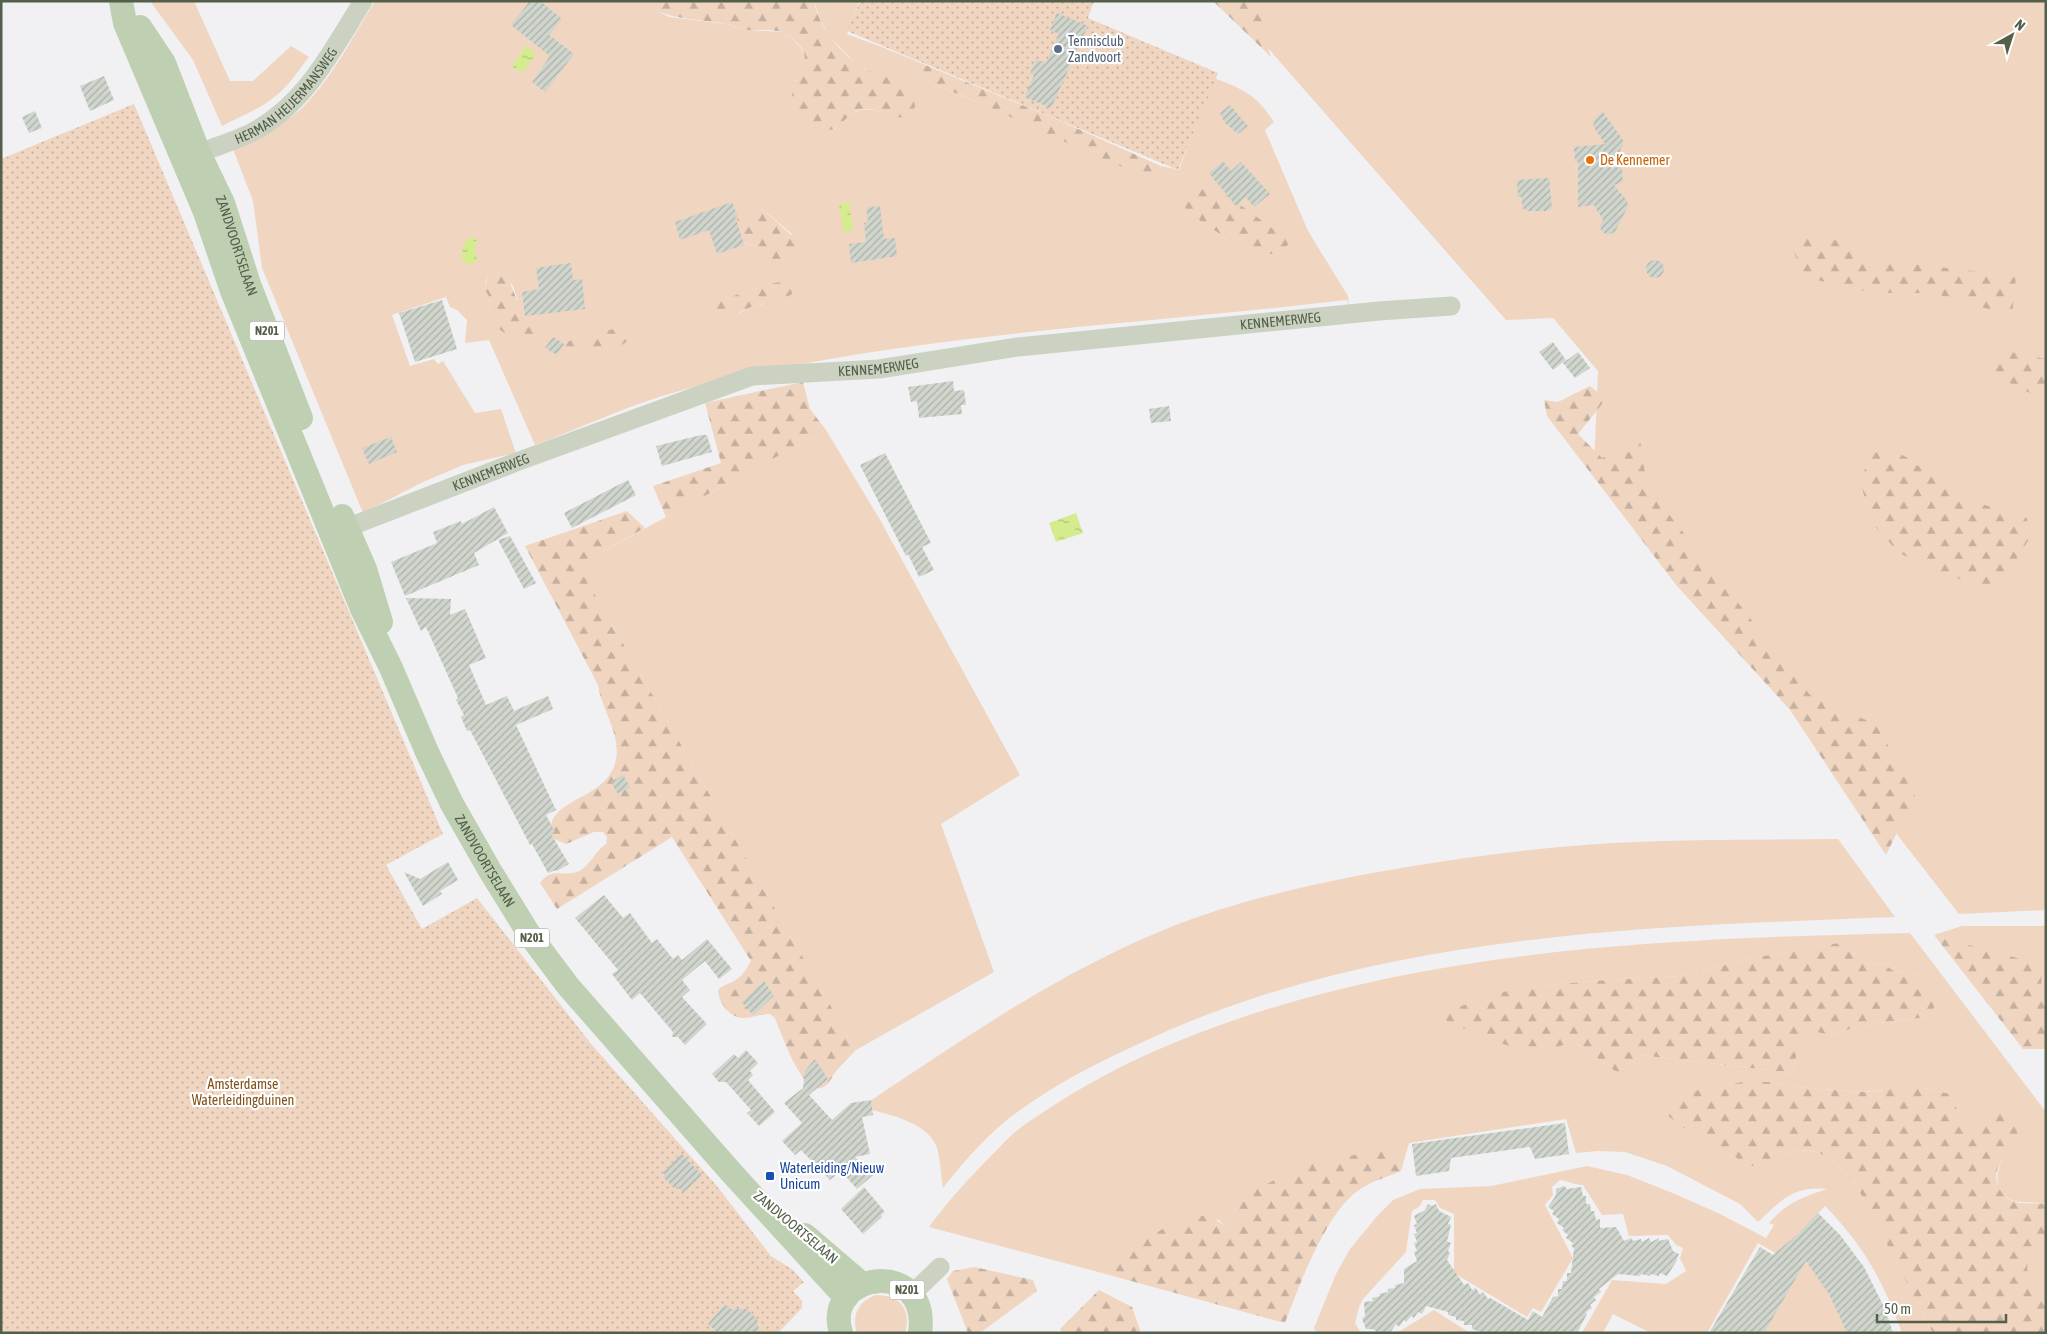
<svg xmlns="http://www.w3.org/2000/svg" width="2047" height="1334" font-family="'Asap Condensed',sans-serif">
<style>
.grass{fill:#f0d5c1;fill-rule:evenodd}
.forest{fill:url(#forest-firs)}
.park{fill:url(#park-dots)}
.water{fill:url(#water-ripples)}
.building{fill:url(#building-hatch)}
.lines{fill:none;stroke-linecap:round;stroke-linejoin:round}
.minor{stroke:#cbd2c2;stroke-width:19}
.major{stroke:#bfcfb1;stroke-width:24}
.service-dot{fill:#5c6f8a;stroke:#fff;stroke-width:2}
.food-dot{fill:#e8710a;stroke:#fff;stroke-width:2}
.transit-dot{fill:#1a4fb4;stroke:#fff;stroke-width:2}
.labels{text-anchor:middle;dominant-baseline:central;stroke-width:4.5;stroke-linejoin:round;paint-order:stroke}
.shield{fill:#fff;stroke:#878f80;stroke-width:1}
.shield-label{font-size:12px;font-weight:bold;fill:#535f49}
.service-label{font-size:14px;fill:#4e5e75;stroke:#fff;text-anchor:start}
.street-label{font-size:14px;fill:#535f49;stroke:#fff}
.food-label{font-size:14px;fill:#c56008;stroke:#fff;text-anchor:start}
.park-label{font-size:14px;fill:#815118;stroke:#fff}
.transit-label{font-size:14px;fill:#164399;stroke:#fff;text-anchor:start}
</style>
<defs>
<pattern id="forest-firs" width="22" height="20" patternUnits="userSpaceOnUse" patternTransform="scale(1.25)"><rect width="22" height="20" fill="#f0d5c1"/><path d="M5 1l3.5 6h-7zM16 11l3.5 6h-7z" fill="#c5b09f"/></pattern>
<pattern id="park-dots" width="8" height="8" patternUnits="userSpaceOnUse" patternTransform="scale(1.25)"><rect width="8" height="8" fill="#f0d5c1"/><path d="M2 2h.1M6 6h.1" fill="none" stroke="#c5b09f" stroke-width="1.8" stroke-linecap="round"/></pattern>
<pattern id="water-ripples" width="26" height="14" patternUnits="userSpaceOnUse" patternTransform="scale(1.25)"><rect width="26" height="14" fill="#d5ec8e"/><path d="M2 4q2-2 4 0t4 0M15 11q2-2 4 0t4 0" fill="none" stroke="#afc276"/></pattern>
<pattern id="building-hatch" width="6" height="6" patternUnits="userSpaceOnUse" patternTransform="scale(1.25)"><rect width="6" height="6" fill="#d0d5ce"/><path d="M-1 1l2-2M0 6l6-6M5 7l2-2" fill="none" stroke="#abb0a9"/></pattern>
</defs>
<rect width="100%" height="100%" fill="#f1f1f3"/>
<g class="grass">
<path d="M150,1H194L230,81H253L291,46L309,57C298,71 288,87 273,98C258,110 239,117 222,126L193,60Z"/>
<path d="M375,1H642V3L669,17L726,24L747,30L783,32L792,38L800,47L806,58L805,67L795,81L835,129C853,107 869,104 894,118L871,72L857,65L830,37L821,21L814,1H859L847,34L887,49L934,85L1157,171L1161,166L1179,170L1214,78C1243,89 1257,95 1274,122L1265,130L1308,231L1348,296L1349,308L1347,300C1125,326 901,334 683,390C633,403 583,427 535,445L489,340L465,343L467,320L457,310L450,307L446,297L392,315L410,366L434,359L438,364L443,361L475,413L501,409L516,453L463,465L421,483L363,513L262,268L253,201L233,149C256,136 284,125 303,107C333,77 353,36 375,1ZM761,208L792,234L772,259L760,249L744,243ZM488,277L512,284L519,303L536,316L489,309L491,298L485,283ZM773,283L764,304L753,306L739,313L721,300Z"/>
<polygon points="1224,1 2046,1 2046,910 1959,914 1761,660 1594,467 1598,371 1553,318 1506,320 1259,38"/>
<polygon points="826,430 879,518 1020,775 941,824 994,972 856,1050 578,565"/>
<path d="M1838,839L1895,917C1638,927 1370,933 1134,1046C1083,1070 1032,1096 991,1134C973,1151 958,1169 943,1188C941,1176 940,1155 936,1145C924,1120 885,1114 861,1107C959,1042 1057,973 1166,929C1227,904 1291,889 1356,876C1441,860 1528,848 1614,843C1689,839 1763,840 1838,839Z"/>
<polygon points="1962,926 2046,926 2046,996 2043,996 2041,991 2041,965 1934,935"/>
<path d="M1910,933L2046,1112V1204C2023,1199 2017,1209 1998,1189C1996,1167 2000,1162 2014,1145L1997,1104L1984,1119L1977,1124C1960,1121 1957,1108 1950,1094L1920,1087L1861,1092L1795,1087L1769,1082H1742L1704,1090L1682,1127L1715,1144L1784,1153L1801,1150L1818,1152L1835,1162L1856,1185L1933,1333H1902C1883,1281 1864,1246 1825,1206L1792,1241L1821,1278L1849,1333H1755L1781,1256L1758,1243L1707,1333H1651L1613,1314L1603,1333H1582L1612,1280L1666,1284L1686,1271L1680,1258L1683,1248L1676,1245L1668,1235L1629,1236L1623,1214L1602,1215L1583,1185C1574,1185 1569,1181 1560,1180L1552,1187L1553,1195L1545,1205L1573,1258L1541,1312L1533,1308L1527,1317L1454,1273V1214L1440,1208L1435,1200H1423L1420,1206L1412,1211L1406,1252L1363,1299L1359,1307L1355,1323L1361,1333H1317L1314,1328L1336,1274L1350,1249L1378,1215L1393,1200L1420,1189L1491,1186L1587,1166L1627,1175L1675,1194L1720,1214L1766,1238L1774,1225L1769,1223C1786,1203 1803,1197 1827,1189C1792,1186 1782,1200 1758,1222L1740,1204L1667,1166L1625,1152L1598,1151L1576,1153L1566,1119L1409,1143L1401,1171L1397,1147L1234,1208L1236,1220L1231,1228L1226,1227L1219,1220L1152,1236L1102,1273L929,1227C948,1201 970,1177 992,1155C1001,1146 1009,1136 1019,1129C1027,1122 1037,1117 1045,1111C1081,1087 1118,1067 1157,1050C1392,948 1658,939 1910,933ZM1839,943L1870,965L1884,964L1892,970L1919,976L1928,1017L1862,1025L1838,1033L1826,1034L1803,1028L1792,1073L1640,1055L1618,1073L1572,1040L1513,989L1591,981L1681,976L1752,958Z"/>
<path d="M2046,1241V1295C2031,1288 2022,1271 2031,1255C2033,1250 2041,1245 2046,1241Z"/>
<path d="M876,1295C900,1295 912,1310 905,1333H857C851,1315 859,1301 876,1295Z"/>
<polygon points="1434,1310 1470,1333 1442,1331 1434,1333 1397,1333"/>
</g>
<g class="forest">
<path d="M642,1H814C819,26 837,49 857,64C875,78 915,78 915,107L905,117C901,117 896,118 893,117C881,114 876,106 860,110C846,113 838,133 825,130C816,123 805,116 798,108C775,80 828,68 792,38C780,27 763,31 748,30C741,29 734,25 726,24C695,18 670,21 642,3Z"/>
<polygon points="1213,1 1246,1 1262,17 1270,56"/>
<polygon points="887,49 1058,120 1161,166 1157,171 1141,175 1087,152 971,99 934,85"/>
<path d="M1202,177L1290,241C1287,248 1280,253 1272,254C1252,256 1199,223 1185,208V197Z"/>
<path d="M761,208L798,241C796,256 788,262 774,264C768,253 756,246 744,243L735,211Z"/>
<polygon points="1827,234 1862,258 2016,276 2012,316 1933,293 1873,293 1804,277 1788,237"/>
<path d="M496,274L506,276C512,284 513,293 518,301C523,308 531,310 536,317C546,329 538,339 526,345C514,338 493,330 490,315C488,301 494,302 484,289L488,277Z"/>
<polygon points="784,282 791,285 794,289 792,294 783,299 753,306 731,316 722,316 714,309 715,304 721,300 773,283"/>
<path d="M617,328L626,329L630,333V339C615,353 586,354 567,348L566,345L569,341Z"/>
<polygon points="2011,352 2046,359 2046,401 1986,371"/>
<polygon points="803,382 810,409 826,430 666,517 653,486 721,463 705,403"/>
<polygon points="1590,386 1606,399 1578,434 1602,458 1640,440 1647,486 1810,695 1877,725 1915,796 1886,855 1790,710 1677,586 1547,416 1544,400 1558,402"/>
<polygon points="1885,446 1908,458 1942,484 1985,505 2027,518 2029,539 2014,563 2007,589 1986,588 1938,572 1899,553 1872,523 1860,481 1870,457"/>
<path d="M627,511L645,528L578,565L856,1050C850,1057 843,1063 837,1070C833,1075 830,1082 825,1086C804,1102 781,1032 775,1018L770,1014C762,1014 754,1017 746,1018C730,1019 719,1004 718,990C723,985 726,985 732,982C742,977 746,970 751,961L672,837L557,909L540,883C552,866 563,878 579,871C589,867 595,851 606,844L607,837L603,832H594L566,844L552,838C542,800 598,802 613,769C626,739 602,713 598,685L525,546Z"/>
<polygon points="1934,935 2042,965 2041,991 2043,996 2046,996 2046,1049 2023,1049"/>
<path d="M1839,943L1870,965L1884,964L1892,970L1919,976L1939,999L1928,1017L1862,1025L1838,1033L1826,1034L1803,1029L1792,1073L1640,1055L1618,1073L1572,1040C1564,1044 1556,1049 1547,1052C1527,1058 1456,1025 1434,1015L1513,989L1591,981L1681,976L1752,958Z"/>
<path d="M1742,1082H1769L1795,1087L1861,1092L1879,1091L1902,1086L1920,1087L1950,1094C1957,1108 1960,1121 1977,1124L1984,1119L1997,1104L2005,1105C2012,1114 2019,1123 2017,1136C2015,1147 2007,1153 2001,1162C1991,1177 1998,1196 2015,1202C2024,1205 2036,1202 2046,1204V1241C2041,1245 2033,1250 2031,1255C2022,1271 2031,1288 2046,1295V1333H1933L1856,1185L1835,1162L1818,1152L1801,1150L1784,1153L1775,1162L1762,1166H1751L1682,1127L1660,1109L1671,1097L1683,1093Z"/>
<path d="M1397,1147L1401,1171C1387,1177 1372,1181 1359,1190C1326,1212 1299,1286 1285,1323L1102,1273C1125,1256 1175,1212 1203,1216C1217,1217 1221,1226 1231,1228C1239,1219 1231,1209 1237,1199L1306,1164Z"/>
<polygon points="974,1267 1033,1280 1037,1291 980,1333 968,1333 947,1279 953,1271"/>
<polygon points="1099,1290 1132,1307 1141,1333 1063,1333 1060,1329"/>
</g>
<g class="park">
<polygon points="860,1 1094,1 1088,18 1218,73 1178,170 847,31"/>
<polygon points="134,104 443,834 386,865 422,929 477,898 592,1045 716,1185 771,1256 793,1270 804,1282 793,1291 802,1301 802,1308 780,1331 781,1333 1,1333 1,159"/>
</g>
<g class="water">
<polygon points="526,46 536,54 522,73 512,66"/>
<polygon points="849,202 853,230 843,232 839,204"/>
<path d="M470,237L475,238L477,242L475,247L477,261L469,265L462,259C462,250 463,243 470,237Z"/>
<polygon points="1076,513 1083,533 1056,542 1049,523"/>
</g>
<g class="building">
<polygon points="530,1 540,1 562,19 549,35 574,54 545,92 532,82 550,56 511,25"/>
<polygon points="1057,13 1088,26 1051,108 1025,97 1034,75 1030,74 1036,60 1046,63 1059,34 1050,30"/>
<polygon points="104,76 114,100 90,111 80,86"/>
<polygon points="1230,105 1248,126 1238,134 1224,122 1220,113"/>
<polygon points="35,111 42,128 29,133 22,117"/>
<polygon points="1603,112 1623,140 1623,145 1620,150 1623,182 1614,185 1627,201 1628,206 1615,232 1607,235 1601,230 1600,225 1603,220 1594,205 1578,207 1578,161 1575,162 1574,147 1605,144 1593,126 1595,118"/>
<polygon points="1223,161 1231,171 1241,162 1270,194 1254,207 1246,197 1236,206 1209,173"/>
<polygon points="1549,178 1552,208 1547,211 1528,211 1522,208 1522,197 1518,197 1517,180"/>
<polygon points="732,202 737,215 735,216 744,245 717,254 709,230 680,240 675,222"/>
<polygon points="880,206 884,239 895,238 897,256 851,263 849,244 866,242 864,223 868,222 866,208"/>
<circle cx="1655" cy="269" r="9"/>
<polygon points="571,263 573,280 582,279 585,309 525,316 522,292 539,289 536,268"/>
<polygon points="442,300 457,349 415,362 399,313"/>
<polygon points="553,337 564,344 557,355 545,348"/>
<polygon points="1553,342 1566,360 1553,370 1539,352"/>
<polygon points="1578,352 1590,368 1575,378 1563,363"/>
<polygon points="953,381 954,391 964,390 966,405 961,405 962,414 919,418 917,401 911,402 908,387"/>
<polygon points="1169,406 1171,421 1151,423 1149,409"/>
<polygon points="701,435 707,435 712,452 662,466 656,446"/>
<polygon points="391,437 397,452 369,464 362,448"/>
<polygon points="885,453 931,543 922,547 934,570 919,577 908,554 906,556 860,465"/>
<polygon points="628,480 636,495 572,528 564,513"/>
<polygon points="494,507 508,533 474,553 479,565 405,596 391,562 437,543 433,532 461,521 462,524"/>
<polygon points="510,536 536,583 524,589 498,540"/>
<polygon points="406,598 451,599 450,615 465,609 486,658 469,665 486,705 507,696 514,711 548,696 553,709 516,725 556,810 546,815 555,832 551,834 569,864 557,871 556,870 548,873 532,844 530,845 470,730 467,731 461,717 464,715 456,700 458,698 426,627 421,631"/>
<polygon points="623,775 630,787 618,794 611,782"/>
<polygon points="448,862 458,880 440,891 442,894 423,906 404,872 420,879"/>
<polygon points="604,895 623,918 630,913 652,943 657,939 673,959 678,955 682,960 707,939 732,969 719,979 705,961 682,980 690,990 682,997 707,1024 685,1045 678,1037 672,1037 673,1032 640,993 632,1000 612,974 618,970 575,918"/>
<polygon points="764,981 774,996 753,1015 742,1002"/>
<polygon points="746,1050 758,1063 750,1071 753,1075 748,1080 775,1112 759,1126 747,1113 751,1110 726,1082 719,1082 712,1074 734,1054 738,1058"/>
<polygon points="815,1059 828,1079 809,1095 832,1120 851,1103 871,1100 873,1115 862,1117 870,1154 855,1157 873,1175 857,1189 841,1171 830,1180 801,1150 795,1155 782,1141 802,1123 784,1103 803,1088 805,1071"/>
<polygon points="1565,1123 1569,1154 1535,1159 1530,1147 1451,1158 1449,1171 1416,1176 1412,1144"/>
<polygon points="682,1154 702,1175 683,1193 677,1186 674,1188 663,1177 665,1175 663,1172"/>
<polygon points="1564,1186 1567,1189 1581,1187 1583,1196 1586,1196 1586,1204 1590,1204 1591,1211 1594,1211 1596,1220 1600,1219 1600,1228 1616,1227 1624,1241 1631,1238 1633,1241 1641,1239 1642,1242 1649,1238 1651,1242 1659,1238 1659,1241 1668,1239 1673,1251 1679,1254 1676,1262 1667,1276 1660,1273 1659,1276 1651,1274 1649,1276 1641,1274 1640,1276 1618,1274 1599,1289 1601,1292 1594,1297 1596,1300 1590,1305 1592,1308 1586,1312 1587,1314 1577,1333 1484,1333 1472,1329 1472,1325 1464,1325 1464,1321 1456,1320 1456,1317 1448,1315 1448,1312 1426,1306 1422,1314 1418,1312 1414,1318 1411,1316 1406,1322 1404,1320 1399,1327 1396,1324 1390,1333 1378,1333 1373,1329 1366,1329 1362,1319 1365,1316 1364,1302 1373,1301 1372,1298 1380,1296 1379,1294 1388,1292 1388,1289 1395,1288 1395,1285 1404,1283 1404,1269 1417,1261 1414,1252 1417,1251 1414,1243 1417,1242 1414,1234 1417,1233 1414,1225 1417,1224 1414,1216 1425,1210 1428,1204 1432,1206 1436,1204 1439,1211 1451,1217 1448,1224 1451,1225 1447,1241 1451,1243 1448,1251 1450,1253 1447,1260 1464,1285 1468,1283 1472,1290 1476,1288 1480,1295 1483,1292 1488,1299 1490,1298 1528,1320 1533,1311 1542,1317 1553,1297 1558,1296 1558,1289 1562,1289 1563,1281 1567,1281 1567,1273 1571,1273 1574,1248 1571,1246 1573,1243 1566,1238 1568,1235 1562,1230 1564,1228 1557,1223 1559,1219 1552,1214 1554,1211 1548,1207 1556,1195 1556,1189"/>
<polygon points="864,1187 885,1212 881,1215 882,1217 863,1234 841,1209"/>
<polygon points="1818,1213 1840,1235 1864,1267 1885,1309 1893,1333 1847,1333 1829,1294 1806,1261 1764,1333 1709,1333 1760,1247 1773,1255 1798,1234"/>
<polygon points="725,1304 730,1309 746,1309 757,1319 759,1333 718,1333 708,1324"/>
</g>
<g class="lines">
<g class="minor">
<path id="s1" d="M187,158C207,149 230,143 251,133C305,105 332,51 363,1"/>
<path id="s2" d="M336,532L519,461L752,376L879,369L1018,347L1379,311L1451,306"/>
<polyline points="912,1294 940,1267"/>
</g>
<g class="major">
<path id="s3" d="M121,1L125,23L205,212L232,291L362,609L391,668L427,752L452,804L489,869L529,934L568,986L730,1171L846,1298"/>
<path id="s4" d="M140,27L164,63L199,153L223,203L249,284L301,418"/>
<polyline points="342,516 365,569 381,622"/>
<polyline points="805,1235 862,1284"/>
<path d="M841,1333C822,1271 931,1257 920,1333"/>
</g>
</g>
<circle class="service-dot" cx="1058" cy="49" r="5"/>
<circle class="food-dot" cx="1590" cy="160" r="5"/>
<rect class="transit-dot" x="765" y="1171" width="10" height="10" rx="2.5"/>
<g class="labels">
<g class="shield">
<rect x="249.5" y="321.5" width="35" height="19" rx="4"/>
<rect x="514.5" y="928.5" width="35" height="19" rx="4"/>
<rect x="889.5" y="1280.5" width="35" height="19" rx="4"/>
</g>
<g class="shield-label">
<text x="267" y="331">N201</text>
<text x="532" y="938">N201</text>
<text x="907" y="1290">N201</text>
</g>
<g class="service-label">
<text x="1068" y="41">Tennisclub<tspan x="1068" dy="16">Zandvoort</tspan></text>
</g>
<g class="street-label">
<text stroke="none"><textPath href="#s1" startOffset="120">HERMAN HEIJERMANSWEG</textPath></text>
<text stroke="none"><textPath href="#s4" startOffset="240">ZANDVOORTSELAAN</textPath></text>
<text stroke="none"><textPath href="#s2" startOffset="976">KENNEMERWEG</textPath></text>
<text stroke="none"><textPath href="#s2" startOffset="571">KENNEMERWEG</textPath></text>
<text stroke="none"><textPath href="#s2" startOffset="166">KENNEMERWEG</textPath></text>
<text stroke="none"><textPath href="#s3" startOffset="935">ZANDVOORTSELAAN</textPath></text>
<text transform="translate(796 1227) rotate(40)">ZANDVOORTSELAAN</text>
</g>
<g class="food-label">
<text x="1600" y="160">De Kennemer</text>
</g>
<g class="park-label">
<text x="243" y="1084">Amsterdamse<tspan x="243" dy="16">Waterleidingduinen</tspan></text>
</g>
<g class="transit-label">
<text x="780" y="1168">Waterleiding/Nieuw<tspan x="780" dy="16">Unicum</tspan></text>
</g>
</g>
<rect width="2047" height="1334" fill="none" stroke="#535f49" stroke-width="5"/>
<g transform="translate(2012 35) rotate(39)" stroke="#ffffff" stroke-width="4" paint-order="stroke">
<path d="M0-4L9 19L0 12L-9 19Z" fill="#535f49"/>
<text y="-8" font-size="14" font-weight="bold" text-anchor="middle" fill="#535f49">N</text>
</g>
<path d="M1877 1314v8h129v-8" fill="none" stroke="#535f49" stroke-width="2.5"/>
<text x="1884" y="1314" font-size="15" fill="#535f49" stroke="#ffffff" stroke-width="4" paint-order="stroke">50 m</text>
</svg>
